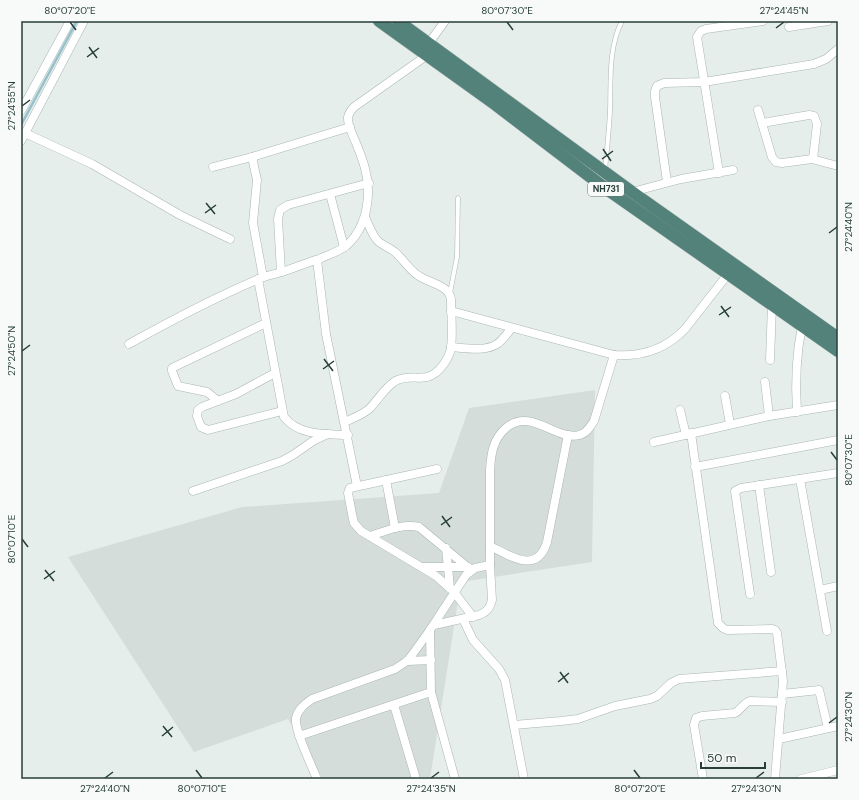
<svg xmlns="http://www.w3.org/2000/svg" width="859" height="800" font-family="'DM Sans',sans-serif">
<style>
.built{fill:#d5ddda}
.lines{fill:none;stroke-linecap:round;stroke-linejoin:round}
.stream{stroke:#95c1cc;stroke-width:2.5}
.service-casing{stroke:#a9b6b2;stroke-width:5}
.minor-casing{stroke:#a9b6b2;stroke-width:9}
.trunk-casing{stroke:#c3c9c8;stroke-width:13}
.service{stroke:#fff;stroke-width:4}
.minor{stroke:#fff;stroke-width:8}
.trunk{stroke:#53827a;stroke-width:12}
.ticks{fill:none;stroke:#273e39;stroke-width:1.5}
.labels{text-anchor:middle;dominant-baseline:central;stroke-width:3.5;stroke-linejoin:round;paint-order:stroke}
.shield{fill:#f7faf9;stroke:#657673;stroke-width:1}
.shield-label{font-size:9px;font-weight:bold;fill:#273e39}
.neatline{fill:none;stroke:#273e39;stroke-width:1.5}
.ticks-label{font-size:10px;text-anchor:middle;fill:#273e39}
</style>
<rect width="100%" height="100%" fill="#e6eeeb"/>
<polygon class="built" points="595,390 592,562 461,582 430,779 323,779 288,719 194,752 68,557 242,507 439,493 469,408"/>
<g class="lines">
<polyline class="stream" points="21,125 77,21"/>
<g class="service-casing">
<g id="service">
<path d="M605,170C607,150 609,131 610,111C611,82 608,48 622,21"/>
<polyline points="450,293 457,257 458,198"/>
</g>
</g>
<g class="minor-casing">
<g id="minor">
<polyline points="789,27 828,21"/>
<polyline points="429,43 445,21"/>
<polyline points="758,110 772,157 776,162 782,163 812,159 838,166"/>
<polyline points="21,111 70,21"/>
<polyline points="762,123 809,115 814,116 817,124 813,159"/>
<polyline points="25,133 92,164 180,215 230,239"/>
<polyline points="21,141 84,21"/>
<polyline points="252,157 257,180 253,223 263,277"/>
<polyline points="213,167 252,157 350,127"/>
<polyline points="719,173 697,37 701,31 706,29 763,21"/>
<polyline points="667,182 655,97 655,91 657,86 664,83 704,82 814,64 826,59 838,49"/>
<polyline points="632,192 681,179 733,170"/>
<polyline points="330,194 344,247"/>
<polyline points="317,260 326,334 357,486"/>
<polyline points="281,272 278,219 280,210 288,205 369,183"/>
<path d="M258,279L284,417C299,436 326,434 348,435"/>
<path d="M451,311L614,355C642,357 666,349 685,329L728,274"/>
<path d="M129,344C172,320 216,297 261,278C268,275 275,274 282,272C294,268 306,263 319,259C328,255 338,252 346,246C361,233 367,215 368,195C369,176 363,160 356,143C353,135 347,125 348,117C349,113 351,110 354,107L426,56"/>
<path d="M451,347C465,348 485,352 497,344C503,340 507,333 512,328"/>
<polyline points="770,360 772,305"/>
<polyline points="275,373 236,394 202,407 198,410 197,416 201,427 208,430 282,411"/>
<polyline points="765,382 769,416"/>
<polyline points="725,396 730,424"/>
<polyline points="218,401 207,392 178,386 172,371 172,368 266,323"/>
<polyline points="680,410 686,435"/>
<path d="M797,412C795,382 796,355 802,326"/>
<path d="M345,422C353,418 362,415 369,409C378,400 384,389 394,382C403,375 417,379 427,377C439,374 449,359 451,348C453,332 451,314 451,299C449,285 429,283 419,276C409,270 404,260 395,252C390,248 384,246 379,242C372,236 369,225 365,217"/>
<polyline points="691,433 718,623 723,628 727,630 772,629 775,630 777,633 783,681 775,779"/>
<polyline points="654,442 769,416 838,405"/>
<polyline points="695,467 838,440"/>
<polyline points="437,469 350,488 348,493 353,519 354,523 361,531 436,576 454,592 473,617"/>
<polyline points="800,479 827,631"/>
<polyline points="386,480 395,528"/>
<polyline points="759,485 771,572"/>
<polyline points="193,491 282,461 293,455 313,441 328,434"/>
<path d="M370,536C386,531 403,523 419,527L471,570"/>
<path d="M490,546C511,556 537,575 547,542L568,435"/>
<polyline points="446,548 450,588"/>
<polyline points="423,567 468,567"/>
<polyline points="820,590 838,586"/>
<polyline points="750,594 735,491 741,488 838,473"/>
<polyline points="463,619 473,640 499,669 505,680 524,779"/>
<path d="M434,625L479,615C487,612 490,608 492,600L490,565V470C491,454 493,439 506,428C531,407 556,441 579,435C586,434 590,427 594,421L614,355"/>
<polyline points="430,630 431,692 455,779"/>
<polyline points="407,661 431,660"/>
<polyline points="782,694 819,690 828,728"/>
<polyline points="394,705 416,779"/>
<polyline points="514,725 561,721 578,719 615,706 650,699 657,696 671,683 679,679 782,671"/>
<polyline points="299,736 431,692"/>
<polyline points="779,739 838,726"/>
<path d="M317,779C312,766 294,730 296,718C298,709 305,704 312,699L395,669L407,661L412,655L430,630L466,575L475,568L490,565"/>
<path d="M703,779L694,725L696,718L702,716L735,713C741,710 743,703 750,701L782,702"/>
<polyline points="801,779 838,770"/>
</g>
</g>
<g class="trunk-casing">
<g id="trunk">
<polyline points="379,21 496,105 601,185 838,351"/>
<polyline points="398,21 632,192 838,338"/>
</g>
</g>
<use href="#service" class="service"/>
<use href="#minor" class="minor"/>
<use href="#trunk" class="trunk"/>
</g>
<path class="ticks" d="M70,22L76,30M507,22L513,30M776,28L784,22M89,47L97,58M87,57L99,48M22,106L30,100M603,149L611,161M602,159L613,151M206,203L215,214M205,213L216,205M829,233L837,227M721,306L729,317M719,315L731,307M22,351L30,345M324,359L333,371M323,369L334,361M831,452L837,460M442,516L450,527M441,525L452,517M22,539L28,547M45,570L54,581M44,579L55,571M560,672L568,683M558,682L569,673M829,723L837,717M163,726L172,737M162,736L173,727M196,770L202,778M634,770L640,778M105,778L113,772M431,778L439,772M756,778L764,772"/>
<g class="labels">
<rect class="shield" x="588" y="182" width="36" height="14" rx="3"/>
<g class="shield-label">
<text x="606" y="189">NH731</text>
</g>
</g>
<rect width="859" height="800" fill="none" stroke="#f7faf9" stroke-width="44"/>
<path d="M701 762v6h64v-6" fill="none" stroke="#273e39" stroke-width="2"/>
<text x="707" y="762" font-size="12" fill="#273e39" stroke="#f7faf9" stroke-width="3" paint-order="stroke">50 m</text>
<rect x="22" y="22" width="815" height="756" class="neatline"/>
<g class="ticks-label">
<text x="70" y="14">80°07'20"E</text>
<text x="507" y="14">80°07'30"E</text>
<text x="784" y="14">27°24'45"N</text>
<text transform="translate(11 106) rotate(-90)" y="4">27°24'55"N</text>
<text transform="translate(848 227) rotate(-90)" y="4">27°24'40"N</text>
<text transform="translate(11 351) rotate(-90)" y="4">27°24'50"N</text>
<text transform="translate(848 460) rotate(-90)" y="4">80°07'30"E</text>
<text transform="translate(11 539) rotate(-90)" y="4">80°07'10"E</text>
<text transform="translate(848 717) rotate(-90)" y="4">27°24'30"N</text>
<text x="105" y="792">27°24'40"N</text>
<text x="202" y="792">80°07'10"E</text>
<text x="431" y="792">27°24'35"N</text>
<text x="640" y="792">80°07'20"E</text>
<text x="756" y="792">27°24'30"N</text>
</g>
</svg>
